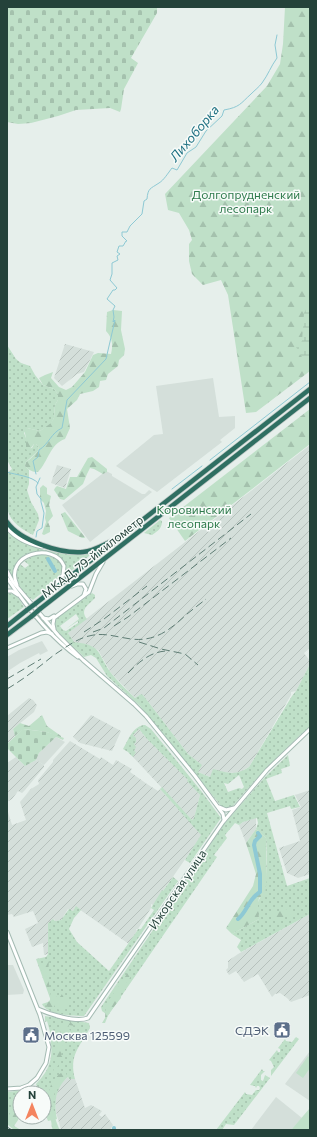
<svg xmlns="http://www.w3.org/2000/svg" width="317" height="1137" font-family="Commissioner,sans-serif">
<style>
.built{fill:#d4dfda}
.industrial{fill:url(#industrial-furrows)}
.grass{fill:url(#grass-dots);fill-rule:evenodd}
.forest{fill:url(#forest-firs)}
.wetland{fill:url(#wetland-marsh)}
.cemetery{fill:url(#cemetery-stones)}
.park{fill:#bfe0c8}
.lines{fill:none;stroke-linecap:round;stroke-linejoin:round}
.stream{stroke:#8ec9d4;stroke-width:1}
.river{stroke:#8ec9d4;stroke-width:4}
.secondary-casing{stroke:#a4bbb3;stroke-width:5}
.highway-casing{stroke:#c2cac8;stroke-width:6}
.secondary{stroke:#fff;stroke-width:3}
.highway{stroke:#2f6f62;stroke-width:4.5}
.rail{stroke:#5f7d75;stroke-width:1;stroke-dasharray:8 4;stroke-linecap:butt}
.highway-bridge-casing{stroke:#c2cac8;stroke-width:6;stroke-linecap:butt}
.highway-bridge{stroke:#2f6f62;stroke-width:4.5}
.labels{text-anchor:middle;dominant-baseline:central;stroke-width:3;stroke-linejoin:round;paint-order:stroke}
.park-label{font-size:12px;fill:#2d7a4b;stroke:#f7fbf9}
.street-label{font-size:12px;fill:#24423a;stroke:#f7fbf9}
.service-label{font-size:12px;fill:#4e5e75;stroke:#f7fbf9;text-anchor:end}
.water-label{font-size:13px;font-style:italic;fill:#1c6f80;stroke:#f7fbf9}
</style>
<defs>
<pattern id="industrial-furrows" width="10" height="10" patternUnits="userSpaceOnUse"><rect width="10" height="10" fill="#d4dfda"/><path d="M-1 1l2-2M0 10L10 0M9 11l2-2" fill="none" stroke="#b6c1bc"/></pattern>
<pattern id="grass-dots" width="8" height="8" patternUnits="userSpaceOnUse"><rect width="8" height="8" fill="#bfe0c8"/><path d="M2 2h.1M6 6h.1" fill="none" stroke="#a4c1ad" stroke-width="1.8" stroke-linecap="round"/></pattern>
<pattern id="forest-firs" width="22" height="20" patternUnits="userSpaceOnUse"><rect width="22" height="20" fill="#bfe0c8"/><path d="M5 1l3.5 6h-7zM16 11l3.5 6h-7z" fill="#a4c1ad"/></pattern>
<pattern id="wetland-marsh" width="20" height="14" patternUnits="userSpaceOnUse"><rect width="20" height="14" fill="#bfe0c8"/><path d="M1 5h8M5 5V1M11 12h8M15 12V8" fill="none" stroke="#a4c1ad"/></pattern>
<pattern id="cemetery-stones" width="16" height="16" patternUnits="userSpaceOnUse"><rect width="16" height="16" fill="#bfe0c8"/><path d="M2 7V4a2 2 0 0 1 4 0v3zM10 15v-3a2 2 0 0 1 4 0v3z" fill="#a4c1ad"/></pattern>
</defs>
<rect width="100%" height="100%" fill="#e6efeb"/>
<g class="built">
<polygon points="213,378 219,417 235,416 235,428 220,440 222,442 157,492 116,466 154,435 163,434 156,386"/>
<polygon points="106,471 112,474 112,476 142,494 145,494 149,490 152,492 90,542 62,505"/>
<polygon points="42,641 48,651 40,655 39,653 20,663 8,671 9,673 7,674 7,657 19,650"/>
<polygon points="56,737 65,742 44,765 36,760 39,753"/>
<polygon points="7,965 13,965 24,990 23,994 7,995"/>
<polygon points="310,1051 310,1101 285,1084"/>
<polygon points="276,1097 302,1118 291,1130 251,1130"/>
</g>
<g class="industrial">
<polygon points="65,344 94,352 84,372 77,374 62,386 54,378"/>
<polygon points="310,445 310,648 304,653 310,661 310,664 296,691 291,692 291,695 249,767 240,772 234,773 224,772 210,777 198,772 201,765 188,754 143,695 141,694 135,698 111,673 98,650 74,643 68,633"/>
<polygon points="57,465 71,469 65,488 51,483"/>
<polygon points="29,698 33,700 37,705 34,712 13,729 15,736 7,744 7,716"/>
<polygon points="91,715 121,731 112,751 80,743 73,737"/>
<polygon points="139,729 147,739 188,780 188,781 200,795 194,818 192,820 133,757 134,751 133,735"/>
<polygon points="70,741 100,759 101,757 113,765 116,760 132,769 130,772 147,784 158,791 160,789 202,835 163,891 162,891 153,905 151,904 151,908 138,929 136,929 137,931 129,944 76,907 73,911 68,909 61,920 55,921 54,919 53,920 48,923 48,954 44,955 43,943 32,947 25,929 38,923 33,911 14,917 12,914 7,915 7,809 12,825 26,820 20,802 31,789 39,784 38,780 53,762 53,760"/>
<polygon points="16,757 25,766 36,760 44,765 44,767 25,790 22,793 18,791 12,799 7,802 7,763"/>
<polygon points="310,790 310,874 298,878 287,873 279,848 300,841 292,810 301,807 295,795"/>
<polygon points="256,818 256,829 246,843 239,825 243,822"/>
<polygon points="310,914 310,995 291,1002 287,998 280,993 275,994 272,997 258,974 244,982 236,971 229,975 226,970 228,968 228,961 238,954"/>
<polygon points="68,1077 69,1079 75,1079 85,1108 91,1105 102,1111 99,1115 102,1117 105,1114 113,1125 110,1130 61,1130 56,1112 55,1101 58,1090 61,1083"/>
</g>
<g class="grass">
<path d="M7,345L16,359L21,363L30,366L35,375L43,385L54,389L58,394V400L55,405L54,418L51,424L40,431L27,428L24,433L26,438V449L32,448L34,444H36L38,446L39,450L26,462L25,466L29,470V484L27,490L31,502L38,514L39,520L33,535C0,518 7,506 7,473L12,469L7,460Z"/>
<path d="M160,520L162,521C162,528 158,531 152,535L144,533Z"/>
<path d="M7,530C11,535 16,539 22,542C37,551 79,558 95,551L65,576C74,546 12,539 13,578L7,567Z"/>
<path d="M36,555C45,554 55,557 62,564C65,578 42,592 33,600C32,599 30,598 28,597C19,589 13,574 20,564L25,568L29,565L24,561Z"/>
<path d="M7,593C17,593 20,601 24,607L7,619Z"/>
<path d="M92,593L95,595V598C89,605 79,609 87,619L68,633L74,642C103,645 97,654 111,673C118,682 127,690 135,698L141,694L143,695L188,754L202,765L198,772L210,777L213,769C229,773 235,776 249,767L292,696L296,691L310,664V726C282,751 256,778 232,807L227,810L222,807L140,706L107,676L96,658L91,655L84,657L61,635L55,628L54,623L57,618ZM76,614L79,619L66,629L78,621V623L66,631L63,630L60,626ZM239,775L244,787L242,789L239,788L228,792L224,783L228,784Z"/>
<path d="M143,725H145L151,729L202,792L221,818L190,863L185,860L201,835L160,789L162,787L192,820L194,818L200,795L187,781L188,780L147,739L139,729L133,735L136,738V742L134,744L136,747L134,751L136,752L133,757L158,782L128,752L123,749C128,740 132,728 143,725Z"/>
<path d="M288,755L290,766L281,769L282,773L266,779L275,801L294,795L300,807L291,809L290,806L267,813L287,886L310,878V914L241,952L237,947L241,940L232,934L259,919C258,913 256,905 259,900C261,895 264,894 265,889C268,872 267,855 266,838L256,829L258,823L257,818L243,822L239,825L235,823L225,835L227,838L214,855L217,857L105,1020L106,1014L102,1011L101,1007L225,823L265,777Z"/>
<path d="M173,877L178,881L84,1016C73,1016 47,1015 42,1004L51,1001L36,959L46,957L48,954V923L53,919L55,921L61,920L69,909L73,911L76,906L81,910L74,918L69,929L77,942L109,971L137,931L138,929H141L154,910L151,908L162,890L163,891Z"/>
<path d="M45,1016L89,1023L90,1028C79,1048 69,1055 75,1079H69L68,1077C55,1088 54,1103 57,1119L48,1121L44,1111V1093H39L36,1084C50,1070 54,1056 50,1037L51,1035L47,1021L45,1022Z"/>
<polygon points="296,1037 299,1039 271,1076 271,1070 274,1067 271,1061 269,1060 277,1050 278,1052 280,1052 280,1049 278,1048 285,1039 286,1041 292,1042"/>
<polygon points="262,1069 263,1071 265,1071 261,1075 261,1080 263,1081 265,1075 270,1078 234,1125 226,1124 222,1130 216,1130 245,1092 246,1094 252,1095 256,1090 259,1090 260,1088 259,1086 257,1086 256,1088 255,1086 250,1085"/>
<polygon points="32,1087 36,1093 20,1093 20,1117 14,1126 21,1130 14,1130 7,1124 7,1092 25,1090"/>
</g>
<g class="forest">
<polygon points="285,7 310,7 310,371 256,412 246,413 228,295 221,280 203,285 192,274 189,261 189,244 192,240 189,230 179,213 168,210 165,194 267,86 280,64 283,44"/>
<path d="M113,310L122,311L121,330L125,349L124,355L119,360L118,366L108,374L106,380L100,381L99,387L93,391L80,394L77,400L67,409L70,428L65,439C50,444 48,462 38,472C32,472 29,470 25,466L26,462L30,459L39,450L38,446L36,444H34L28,452L26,449V438L24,429L27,428L40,431L51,423L54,418L55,405L58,400V394L54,389L43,385L39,378L45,375L53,372L51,378L59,387L66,390L72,387L85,372L93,355L98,353L111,354C113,346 113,338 106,331L107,312Z"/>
<polygon points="310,409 310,444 185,541 169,518"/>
<polygon points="92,457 107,469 107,472 103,474 94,469 90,468 87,474 83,484 64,500 60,499 54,490 55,488 57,486 66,489 70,477 77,477 88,458"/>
<polygon points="43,485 47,488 47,494 51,496 49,505 53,516 48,522 50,527 50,532 44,535 42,534 46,522 45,518 46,511 44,503 40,499 40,488"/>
<polygon points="65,512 84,536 85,538 82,538 68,531 61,514"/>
<polygon points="42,715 47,726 61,736 61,738 47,732 24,729 15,736 13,729 20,723 29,726"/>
<polygon points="256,829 266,838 267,879 265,894 259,898 258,904 259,919 232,934 226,928 253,886 256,874 246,843"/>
<polygon points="285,909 292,910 293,914 278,920 273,916 273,913"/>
<polygon points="49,958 48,977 51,997 54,995 56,995 58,1000 62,994 64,994 68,1003 64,1012 62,1009 59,1010 55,1005 52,1010 45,1005 50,1000 50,997 40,967 44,961"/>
<polygon points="129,971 133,973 121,992 121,998 109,1013 105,1023 102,1023 105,1018 106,1004"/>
<polygon points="68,1022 70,1022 75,1026 69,1025 68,1028 71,1031 75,1030 78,1032 75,1035 67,1037 66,1041 62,1044 64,1047 61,1055 63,1058 57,1067 56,1075 52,1076 56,1060 58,1039 60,1034 59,1026 60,1024 64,1026"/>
<path d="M63,1072L66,1073L67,1076C64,1079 61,1080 59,1083C50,1096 53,1117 60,1130H53C51,1127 52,1124 51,1121C47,1104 45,1081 63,1072Z"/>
<path d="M20,1100V1117L12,1124L19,1130H16L7,1123C7,1118 11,1109 17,1106L18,1101Z"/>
</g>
<polygon class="wetland" points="310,302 310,365 303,359 296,347 302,341 304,313"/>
<g class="cemetery">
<polygon points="7,7 157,7 157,13 131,58 138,63 124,89 121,109 120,112 110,108 76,110 58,116 31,123 18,124 7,122"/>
<polygon points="23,729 47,732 64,738 63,740 56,737 39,753 36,760 25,766 7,748 7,744"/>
</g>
<g class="park">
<polygon points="308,1056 310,1058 310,1068 303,1078 296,1073"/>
<polygon points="310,1108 310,1130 291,1130"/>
</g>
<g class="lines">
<g class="stream">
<polyline points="210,460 310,382"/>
<path d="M7,472C16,475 32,476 38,483"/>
<path d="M36,474L33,461L38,457L39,450C49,444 51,433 62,428L67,400L106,359L115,320L113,322L114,317L113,310L115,306L107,299L113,290H115L117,288L110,280L112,274V263L118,260L117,256L120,254L117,252L119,246H123L126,241H127L122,236V232H127L130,226L142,214L144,201L147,199C148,188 150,189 159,183C164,180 168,173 172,168L177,170L187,153L196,147L206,131L222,116L224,110C240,107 240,104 251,94C255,90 259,87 262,83C268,75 271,66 277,58L275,45L277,35"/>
<polyline points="172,489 202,466"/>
<polyline points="36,537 37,531 42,528 44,513 41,502 41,499 37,494 36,487 40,478"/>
</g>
<g class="river">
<polyline points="48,559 55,571"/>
<path d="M238,919C247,912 249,898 260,892V874L254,845L255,841L260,836L258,833"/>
<polyline points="114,1130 114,1128"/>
</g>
<g class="secondary-casing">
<g id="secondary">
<path d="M7,528C16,539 28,544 42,547"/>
<polyline points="7,571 13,582 58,635 83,660 134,704 146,716 195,776 223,814 224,820"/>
<path d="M7,578C26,606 50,637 78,657"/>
<path d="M17,585C3,554 54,541 64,566L63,575L52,588"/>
<polyline points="72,586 77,584 83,584 86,589 84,595"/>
<polyline points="7,591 12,591 18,595"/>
<polyline points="43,618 49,619 54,616"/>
<polyline points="54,629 53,624 54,618 89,592 96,574 103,562"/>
<polyline points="7,648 41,633 47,632 52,634"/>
<polyline points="219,807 226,810 234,808"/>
<polyline points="7,932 40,1015 49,1047 46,1063 37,1078 29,1085 21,1088 7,1089"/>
<path d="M38,1009C49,1014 76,1023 88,1018L223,822L267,770L310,729"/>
</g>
</g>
<g class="highway-casing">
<g id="highway">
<path d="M7,522C20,541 61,554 83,552C94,551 103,545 112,541"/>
<polyline points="35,604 310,389"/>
<polyline points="40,609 310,398"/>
<polyline points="7,626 27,610"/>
<polyline points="7,635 32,616"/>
</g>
</g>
<use href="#secondary" class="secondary"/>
<use href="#highway" class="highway"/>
<g class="rail">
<polyline points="114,626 128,617 231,538"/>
<polyline points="84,632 104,619 147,586"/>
<polyline points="93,632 104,628 113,621 251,514"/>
<polyline points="139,642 161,649 185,654 198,665"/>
<path d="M128,673C139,662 150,652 166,651"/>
<polyline points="7,679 41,659"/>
<path d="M7,689C24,679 39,667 54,655C65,648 76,639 89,636C104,632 116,637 131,639C155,642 170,630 187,614C193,609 200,604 206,599"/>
<polyline points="7,1127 12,1130"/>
</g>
<g class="highway-bridge-casing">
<g id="highway-bridge">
<polyline points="27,610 35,604"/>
<polyline points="32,616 40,609"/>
</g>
</g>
<use href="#highway-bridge" class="highway-bridge"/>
</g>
<defs>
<g id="civic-square" transform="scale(0.9)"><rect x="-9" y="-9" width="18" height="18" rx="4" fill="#5c6f8a" stroke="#f7fbf9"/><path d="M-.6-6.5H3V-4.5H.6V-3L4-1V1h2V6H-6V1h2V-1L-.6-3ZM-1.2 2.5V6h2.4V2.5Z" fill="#fff"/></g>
</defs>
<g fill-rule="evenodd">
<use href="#civic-square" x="282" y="1030"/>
<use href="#civic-square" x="31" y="1035"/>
</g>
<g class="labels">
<g class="park-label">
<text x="246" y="194">Долгопрудненский<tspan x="246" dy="14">лесопарк</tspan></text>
<text x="194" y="509">Коровинский<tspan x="194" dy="14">лесопарк</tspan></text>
</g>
<g class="street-label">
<text transform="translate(92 556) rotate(-38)">МКАД, 79-й километр</text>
<text transform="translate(177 889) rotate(-56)">Ижорская улица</text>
</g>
<g class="service-label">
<text x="269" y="1030">СДЭК</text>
<text x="44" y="1035" text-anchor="start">Москва 125599</text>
</g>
<g class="water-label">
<text transform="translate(194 133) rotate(-50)">Лихоборка</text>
</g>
</g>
<rect width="317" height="1137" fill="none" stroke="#24423a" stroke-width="16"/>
<g transform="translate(32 1105)"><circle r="19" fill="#f7fbf9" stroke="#a3b1ad"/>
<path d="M0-3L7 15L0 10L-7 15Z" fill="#f4845f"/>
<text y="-6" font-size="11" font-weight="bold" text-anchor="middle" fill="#24423a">N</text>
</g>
</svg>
